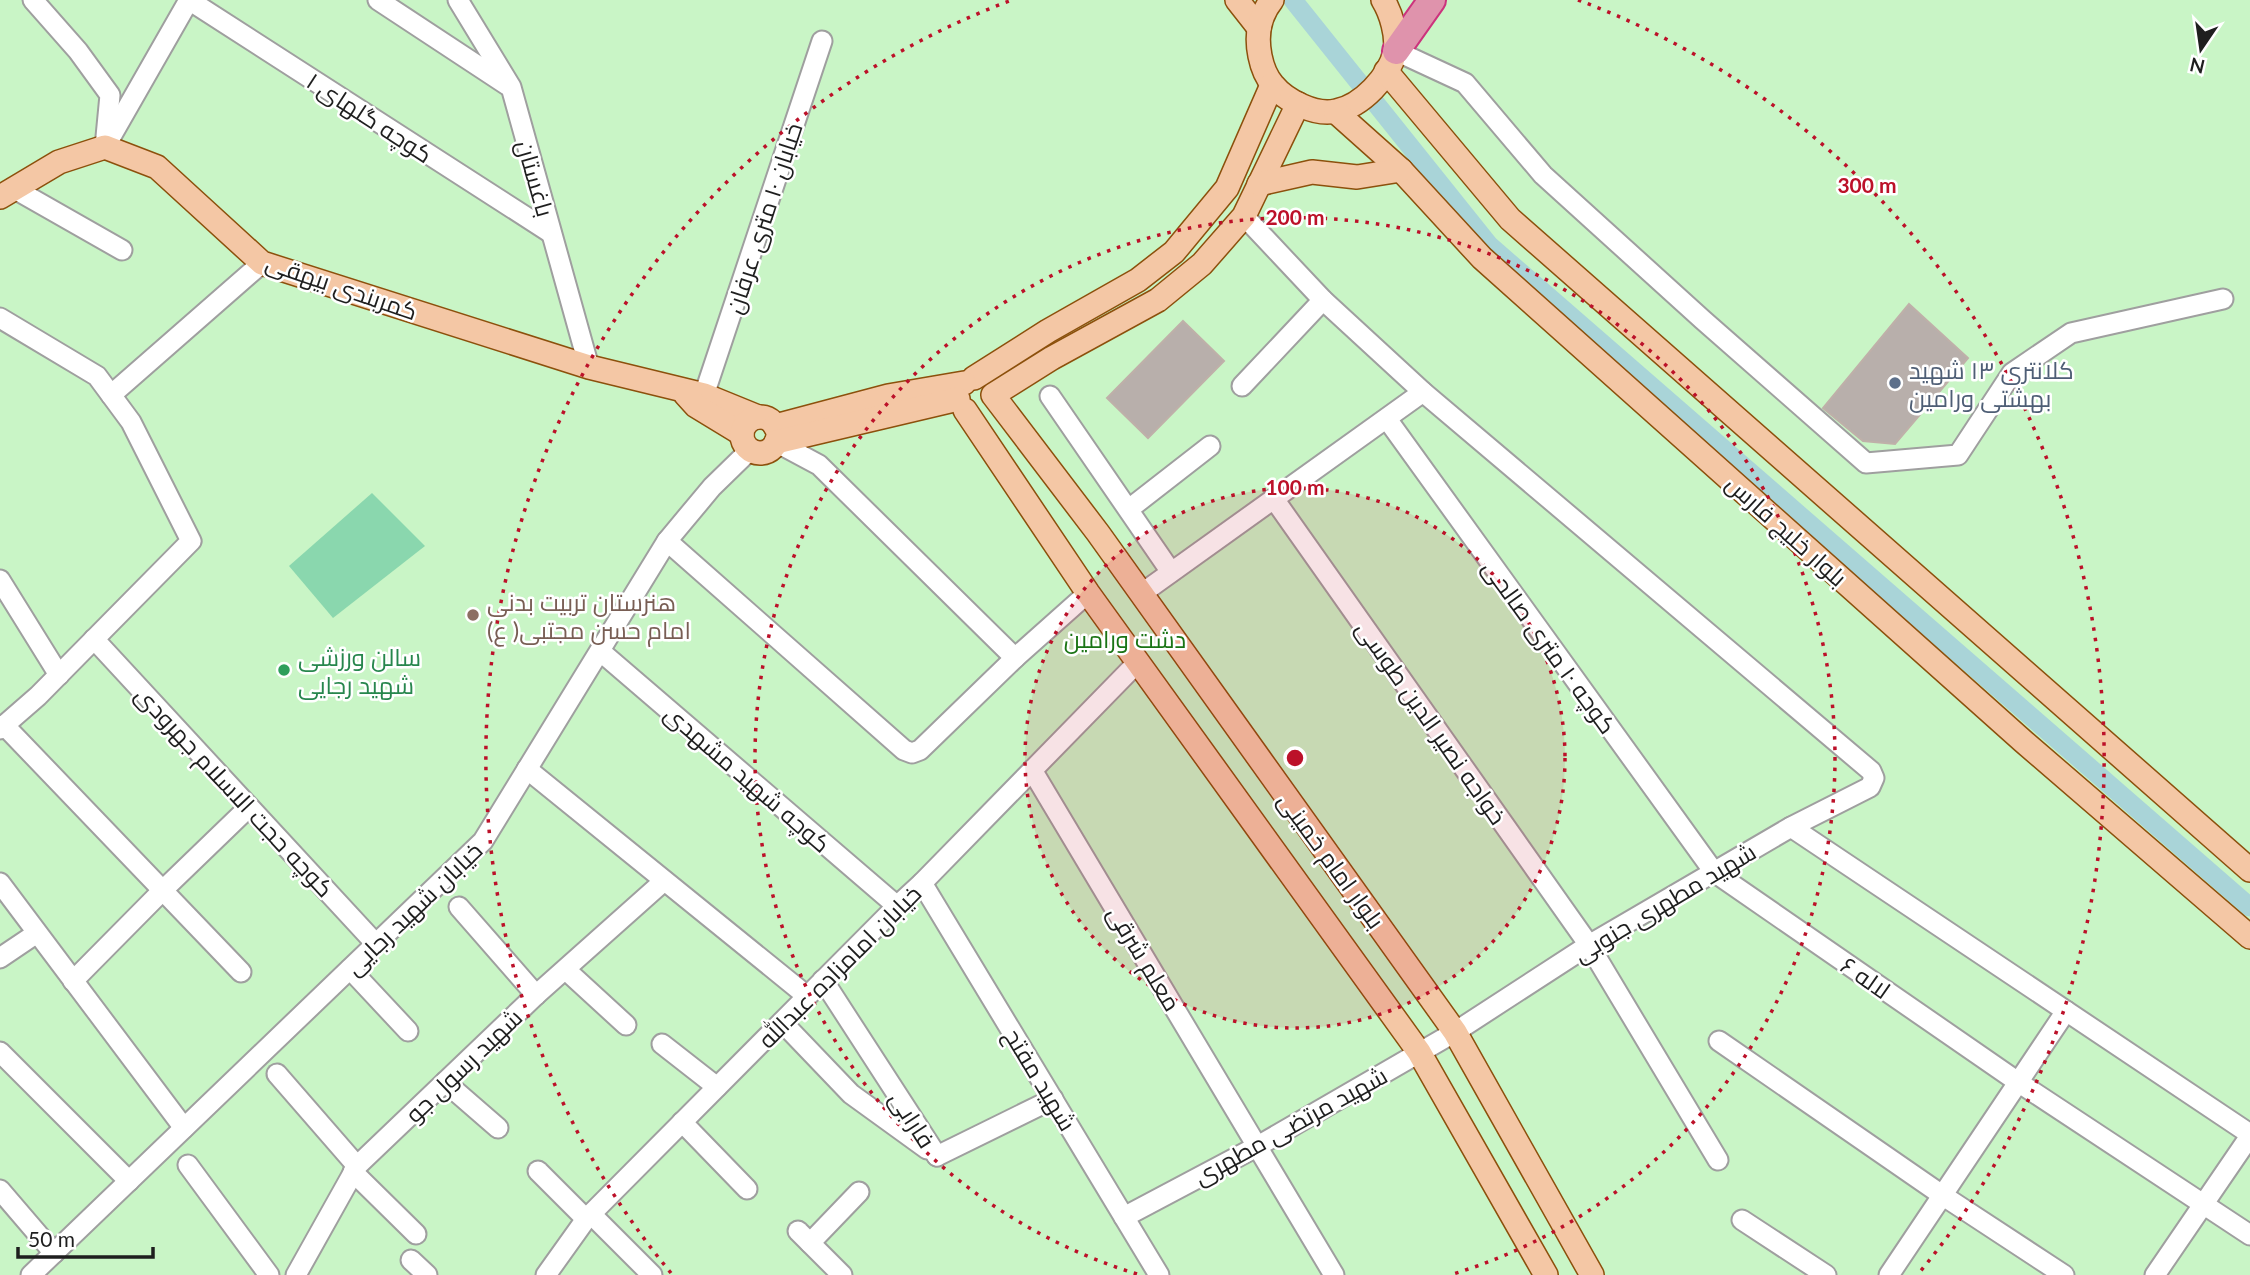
<svg xmlns="http://www.w3.org/2000/svg" width="2250" height="1275" font-family="Lato,Cairo,sans-serif">
<style>
.park{fill:#c9f5c6}
.pitch{fill:#8ad7ae}
.lines{fill:none;stroke-linecap:round;stroke-linejoin:round}
.canal{stroke:#a9d4d8;stroke-width:19}
.building{fill:#b8afab;stroke:#bfb0a9;stroke-width:2}
.minor-casing{stroke:#9f9f9f;stroke-width:23}
.major-casing{stroke:#8c500c;stroke-width:26}
.highway-casing{stroke:#cc337d;stroke-width:30}
.minor{stroke:#fff;stroke-width:19}
.major{stroke:#f4c7a5;stroke-width:23}
.highway{stroke:#df93ac;stroke-width:26}
.ring{fill:none;stroke:#bc1129;stroke-width:3.5;stroke-dasharray:3.5 7}
.service-dot{fill:#5c6f8a;stroke:#fff;stroke-width:2.5}
.education-dot{fill:#8d6e63;stroke:#fff;stroke-width:2.5}
.leisure-dot{fill:#2e9e5b;stroke:#fff;stroke-width:2.5}
.labels{text-anchor:middle;dominant-baseline:central;stroke-width:5;stroke-linejoin:round;paint-order:stroke}
.street-label{font-size:24px;fill:#1e1e1e;stroke:#fff}
.service-label{font-size:24px;fill:#4e5e75;stroke:#fff;text-anchor:start}
.education-label{font-size:24px;fill:#785e54;stroke:#fff;text-anchor:start}
.park-label{font-size:24px;fill:#1a7415;stroke:#fff}
.leisure-label{font-size:24px;fill:#27864d;stroke:#fff;text-anchor:start}
.centre{fill:#bc1129;stroke:#fff;stroke-width:3.5}
.ring-label{font-size:21px;text-anchor:middle;font-weight:bold;fill:#bc1129;stroke:#fff;stroke-width:5;stroke-linejoin:round;paint-order:stroke}
</style>
<rect width="100%" height="100%" fill="#eeeae5"/>
<rect class="park" x="0" y="0" width="2250" height="1275"/>
<polygon class="pitch" points="372,493 425,546 333,618 289,566"/>
<g class="lines">
<polyline class="canal" points="1293,0 1489,245 2250,907"/>
</g>
<g class="building">
<polygon points="1909,304 1968,358 1895,444 1863,441 1823,408"/>
<polygon points="1183,321 1224,361 1148,438 1107,398"/>
</g>
<g class="lines">
<g class="minor-casing">
<g id="minor">
<polyline points="33,0 78,51 110,95 105,147"/>
<polyline points="189,0 551,233"/>
<polyline points="378,0 507,85"/>
<polyline points="458,0 511,87 589,367"/>
<polyline points="1396,51 1465,83 1543,175 1703,320 1866,463 1958,455 2012,373 2071,333 2223,299"/>
<polyline points="109,140 189,0"/>
<polyline points="13,188 122,250"/>
<polyline points="0,318 97,376 131,422 191,541 38,696 0,729"/>
<polyline points="1242,386 1323,300"/>
<polyline points="111,395 262,263"/>
<polyline points="704,395 822,41"/>
<polyline points="1050,396 1171,572"/>
<polyline points="1387,419 1714,872 2018,1082 2250,1235"/>
<polyline points="776,442 819,465 1015,658"/>
<polyline points="1274,499 1589,945 1718,1160"/>
<polyline points="1129,509 1210,446"/>
<polyline points="667,541 904,750 912,753 920,750 1015,658 1088,593"/>
<polyline points="0,580 59,675"/>
<polyline points="1141,594 1423,392"/>
<polyline points="94,639 376,944"/>
<polyline points="600,651 897,906"/>
<polyline points="4,725 241,972"/>
<polyline points="527,769 807,996"/>
<polyline points="1032,770 1334,1275"/>
<polyline points="1791,827 2250,1134"/>
<polyline points="0,883 184,1128"/>
<polyline points="922,883 1159,1275"/>
<polyline points="459,907 536,995"/>
<polyline points="0,958 37,933"/>
<polyline points="350,969 408,1031"/>
<polyline points="566,970 626,1025"/>
<polyline points="823,980 937,1156"/>
<polyline points="73,981 163,890 249,807"/>
<polyline points="782,1022 851,1094 927,1149"/>
<polyline points="1719,1041 1942,1195 2064,1275"/>
<polyline points="662,1044 717,1087"/>
<polyline points="0,1052 129,1181"/>
<polyline points="277,1074 357,1166"/>
<polyline points="445,1082 498,1128"/>
<polyline points="682,1122 747,1189"/>
<polyline points="937,1156 1053,1099"/>
<polyline points="188,1165 269,1275"/>
<polyline points="538,1171 586,1219"/>
<polyline points="353,1172 416,1234"/>
<polyline points="0,1190 54,1253"/>
<polyline points="591,1214 652,1275"/>
<polyline points="1124,1217 1258,1146 1455,1032 1589,945 1791,827 1870,787 1874,778 1871,771 1423,392 1323,300 1244,216"/>
<polyline points="1742,1220 1826,1275"/>
<polyline points="798,1231 842,1275"/>
<polyline points="810,1243 859,1192"/>
<polyline points="411,1260 427,1275"/>
<polyline points="31,1275 483,841 667,541 712,487 750,450"/>
<polyline points="296,1275 357,1166 536,995 664,881"/>
<polyline points="546,1275 586,1219 897,906 922,883 1138,662"/>
<polyline points="1889,1275 2066,1011"/>
<polyline points="2155,1275 2250,1136"/>
</g>
</g>
<g class="major-casing">
<g id="major">
<polyline points="1237,0 1259,28"/>
<path d="M1272,0C1259,16 1256,36 1260,56C1262,66 1266,77 1273,85C1286,101 1316,116 1336,111C1362,106 1389,77 1395,52C1398,36 1391,13 1383,0"/>
<polyline points="1386,71 1510,219 2250,870"/>
<polyline points="1298,104 1244,216 1202,264 1158,300 1052,358 993,395 1098,533 1455,1032 1592,1275"/>
<polyline points="1336,112 1401,170 1482,258 2024,742 2250,937"/>
<polyline points="1259,184 1312,172 1357,177 1401,170"/>
<polyline points="0,197 59,162 105,147 157,167 262,263 589,367 704,395 758,417"/>
<polyline points="974,378 1048,331 1138,280 1174,252 1227,188 1272,85"/>
<polyline points="686,395 696,406 742,434"/>
<polyline points="965,410 1088,593 1419,1052 1546,1275"/>
<circle cx="760" cy="435" r="18"/>
<polyline points="775,426 888,396 964,383"/>
<polyline points="776,442 958,399"/>
</g>
</g>
<g class="highway-casing">
<polyline id="highway" points="1396,51 1432,0"/>
</g>
<use href="#minor" class="minor"/>
<use href="#major" class="major"/>
<use href="#highway" class="highway"/>
</g>
<circle cx="1295" cy="758" r="270" fill="#bc1129" fill-opacity=".12"/>
<g class="ring">
<circle cx="1295" cy="758" r="270"/>
<path d="M1137 1274A540 540 0 1 1 1453 1274"/>
<path d="M671 1273A809 809 0 0 1 1012 0M1578 0A809 809 0 0 1 1919 1273"/>
</g>
<circle class="service-dot" cx="1895" cy="383" r="7"/>
<circle class="education-dot" cx="473" cy="615" r="7"/>
<circle class="leisure-dot" cx="284" cy="670" r="7"/>
<g class="labels">
<g class="street-label">
<text transform="translate(370 117) rotate(33)">کوچه گلهای ۱</text>
<text transform="translate(536 178) rotate(74)">باغستان</text>
<text transform="translate(763 218) rotate(-72)">خیابان ۱۰ متری عرفان</text>
<text transform="translate(342 286) rotate(19)">کمربندی بیهقی</text>
<text transform="translate(1787 530) rotate(42)">بلوار خلیج فارس</text>
<text transform="translate(1550 646) rotate(54)">کوچه ۱۰ متری صالحی</text>
<text transform="translate(1432 722) rotate(55)">خواجه نصیر الدین طوسی</text>
<text transform="translate(748 778) rotate(41)">کوچه شهید مشهدی</text>
<text transform="translate(235 791) rotate(47)">کوچه حجت الاسلام جهرودی</text>
<text transform="translate(1332 860) rotate(54)">بلوار امام خمینی</text>
<text transform="translate(1664 902) rotate(-31)">شهید مطهری جنوبی</text>
<text transform="translate(413 908) rotate(-44)">خیابان شهید رجایی</text>
<text transform="translate(1145 958) rotate(59)">معلم شرقی</text>
<text transform="translate(839 966) rotate(-45)">خیابان امامزاده عبدالله</text>
<text transform="translate(1866 977) rotate(35)">لاله ۶</text>
<text transform="translate(463 1065) rotate(-44)">شهید رسول جو</text>
<text transform="translate(1041 1079) rotate(59)">شهید مفتح</text>
<text transform="translate(913 1119) rotate(57)">فارابی</text>
<text transform="translate(1290 1125) rotate(-29)">شهید مرتضی مطهری</text>
</g>
<g class="service-label">
<text x="1909" y="369">کلانتری ۱۳ شهید<tspan x="1909" dy="28">بهشتی ورامین</tspan></text>
</g>
<g class="education-label">
<text x="487" y="601">هنرستان تربیت بدنی<tspan x="487" dy="28">امام حسن مجتبی( ع)</tspan></text>
</g>
<g class="park-label">
<text x="1125" y="638">دشت ورامین</text>
</g>
<g class="leisure-label">
<text x="298" y="656">سالن ورزشی<tspan x="298" dy="28">شهید رجایی</tspan></text>
</g>
</g>
<circle cx="1295" cy="758" r="10" class="centre"/>
<g class="ring-label">
<text x="1867" y="193">300 m</text>
<text x="1295" y="225">200 m</text>
<text x="1295" y="495">100 m</text>
</g>
<g transform="translate(2201 49) rotate(193)" stroke="#ffffff" stroke-width="5" paint-order="stroke">
<path d="M0-5L12 26L0 18L-12 26Z" fill="#1e1e1e"/>
<text y="-10" font-size="19" font-weight="bold" text-anchor="middle" fill="#1e1e1e">N</text>
</g>
<path d="M18 1247v10h135v-10" fill="none" stroke="#1e1e1e" stroke-width="3.5"/>
<text x="28" y="1247" font-size="21" fill="#1e1e1e" stroke="#ffffff" stroke-width="5" paint-order="stroke">50 m</text>
</svg>
